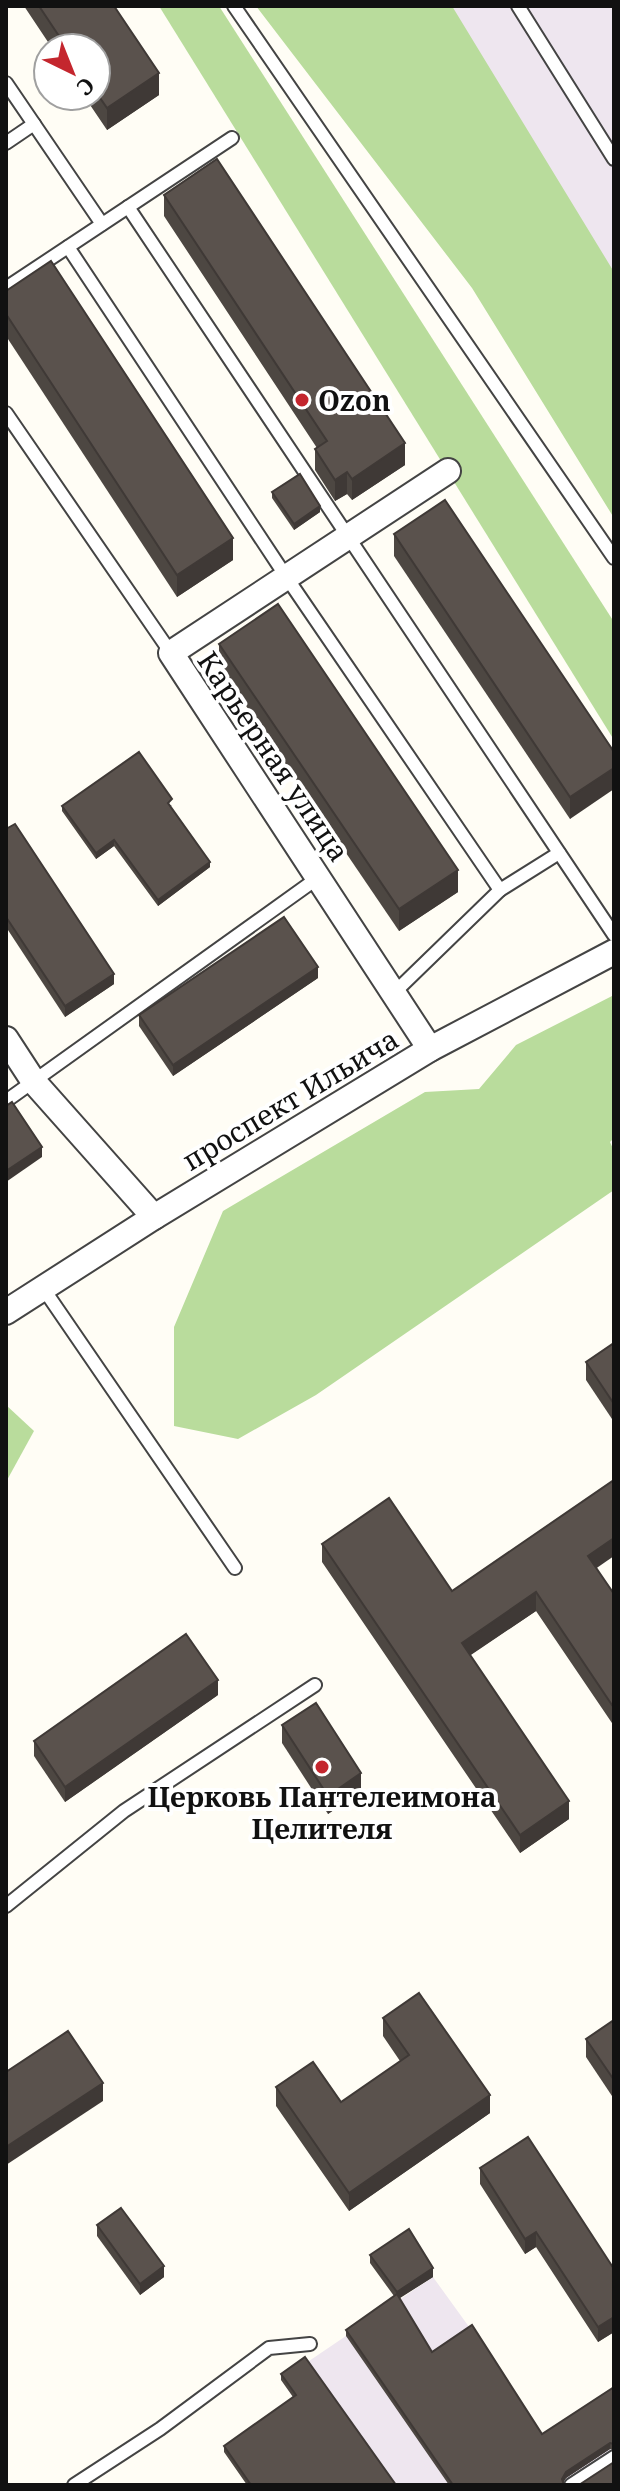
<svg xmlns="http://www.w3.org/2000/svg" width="620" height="2491" font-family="'Noto Serif',serif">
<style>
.industrial{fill:#eee6ef}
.forest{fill:#b9dc9c}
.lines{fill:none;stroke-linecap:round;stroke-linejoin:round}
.lane-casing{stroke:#444;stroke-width:16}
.street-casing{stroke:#444;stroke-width:28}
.lane{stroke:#fff;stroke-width:12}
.street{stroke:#fff;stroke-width:24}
.wall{fill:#4d4742}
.shaded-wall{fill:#3f3936}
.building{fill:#5a524d;stroke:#3f3936;stroke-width:2}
.poi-dot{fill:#c4262e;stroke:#fff;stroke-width:3}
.labels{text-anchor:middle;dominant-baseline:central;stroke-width:8;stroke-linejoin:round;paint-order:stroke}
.poi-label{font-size:28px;font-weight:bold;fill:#111;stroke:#fff;text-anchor:start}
.street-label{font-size:28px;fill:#111;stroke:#fff}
</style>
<rect width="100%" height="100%" fill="#fffdf5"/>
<g class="industrial">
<polygon points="403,6 614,6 614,334"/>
<polygon points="433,2277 472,2331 542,2440 614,2393 614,2485 354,2485 281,2380"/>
</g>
<g class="forest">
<polygon points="159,6 219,6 614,622 614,740"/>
<polygon points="256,6 452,6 614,272 614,518 472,288"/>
<polygon points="614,995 614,1138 610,1142 614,1151 614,1190 316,1395 238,1439 174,1426 174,1327 223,1211 425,1092 479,1089 516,1045"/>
<polygon points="6,1405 34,1431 6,1482"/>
</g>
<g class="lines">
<g class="lane-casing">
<g id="lane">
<polyline points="234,6 614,558"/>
<polyline points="518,6 614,159"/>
<polyline points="6,83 102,224"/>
<polyline points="6,143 34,124"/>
<polyline points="128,207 614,935"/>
<polyline points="68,247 287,578 500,890 559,853"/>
<polyline points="6,288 232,138"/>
<polyline points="6,413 171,653"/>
<polyline points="395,992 500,890"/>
<polyline points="6,1101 319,877"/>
<polyline points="43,1288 235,1568"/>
<polyline points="6,1906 124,1811 315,1685"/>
<polyline points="74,2485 160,2429 269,2348 310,2344"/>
<polyline points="571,2485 614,2457"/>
</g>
</g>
<g class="street-casing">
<g id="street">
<polyline points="6,1039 34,1082 154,1217"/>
<polyline points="430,1049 171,653 448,471"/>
<polyline points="6,1312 154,1217 430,1049 614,952"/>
</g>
</g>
<use href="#lane" class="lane"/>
<use href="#street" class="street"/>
</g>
<g class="wall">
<polygon points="24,6 114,6 159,95 107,130 84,96 96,96 96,48 52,48"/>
<polygon points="164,195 405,465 352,500 347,494 335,501 315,470 315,449 317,448 164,216"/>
<polygon points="6,291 233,560 177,597 6,336"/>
<polygon points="272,492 320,512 294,530 272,498"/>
<polygon points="394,534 614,752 570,819 394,556"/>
<polygon points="219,644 458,892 399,931 219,666"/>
<polygon points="172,805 170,806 210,867 158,906 114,846 96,859 62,811 62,806"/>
<polygon points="6,829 114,984 65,1017 6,927"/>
<polygon points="318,978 173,1076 139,1026 139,1015"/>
<polygon points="614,1343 614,1422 586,1380 586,1362"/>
<polygon points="322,1544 452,1591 596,1568 614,1594 614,1726 536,1611 470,1655 569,1819 520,1853 322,1562"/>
<polygon points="218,1695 65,1802 34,1756 34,1741"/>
<polygon points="282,1725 361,1791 328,1814 282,1743"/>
<polygon points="383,2018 490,2113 349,2211 276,2106 276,2087 341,2102 400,2061 383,2036"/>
<polygon points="614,2020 614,2099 586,2057 586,2039"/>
<polygon points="480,2168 614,2269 614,2332 598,2342 536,2247 525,2254 480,2184"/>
<polygon points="97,2225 164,2277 140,2295 97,2236"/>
<polygon points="370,2255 433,2277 399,2298 432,2352 542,2434 614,2387 614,2450 610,2449 566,2478 563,2482 564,2485 449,2485 346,2336 346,2330 394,2296 370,2263"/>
<polygon points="281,2374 396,2485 247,2485 224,2452 224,2446 293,2397 281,2380"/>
</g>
<g class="shaded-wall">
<polygon points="159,73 159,95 107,130 107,108"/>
<polygon points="405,443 405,465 352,500 352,479"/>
<polygon points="347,472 347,494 335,501 335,480"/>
<polygon points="320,506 320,512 294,530 294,524"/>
<polygon points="233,538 233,560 177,597 177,575"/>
<polygon points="614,768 614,789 570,819 570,797"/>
<polygon points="114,840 114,846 96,859 96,853"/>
<polygon points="210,862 210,867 158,906 158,900"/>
<polygon points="458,870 458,892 399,931 399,909"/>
<polygon points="318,967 318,978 173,1076 173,1065"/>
<polygon points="114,974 114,984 65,1017 65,1006"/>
<polygon points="42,1147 42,1157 6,1182 6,1171"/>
<polygon points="614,1538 614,1556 588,1574 588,1556"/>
<polygon points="536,1592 536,1611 462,1661 462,1643"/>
<polygon points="218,1680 218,1695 65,1802 65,1787"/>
<polygon points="361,1773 361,1791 328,1814 328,1796"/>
<polygon points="569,1801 569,1819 520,1853 520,1835"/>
<polygon points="103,2083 103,2101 6,2165 6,2147"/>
<polygon points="490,2095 490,2113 349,2211 349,2193"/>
<polygon points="536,2232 536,2247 525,2254 525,2239"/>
<polygon points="164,2266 164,2277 140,2295 140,2284"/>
<polygon points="433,2268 433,2277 397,2300 397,2292"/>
<polygon points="614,2317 614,2332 598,2342 598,2327"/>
<polygon points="610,2443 610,2449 566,2478 562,2485 562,2479 566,2472"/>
</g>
<g class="building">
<polygon points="39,6 114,6 159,73 107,108 96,92 96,48 67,48"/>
<polygon points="217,159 405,443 352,479 347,472 335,480 315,449 327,441 164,195"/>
<polygon points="51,261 233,538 177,575 6,314 6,291"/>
<polygon points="300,474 320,506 294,524 272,492"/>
<polygon points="445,500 614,752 614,768 570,797 394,534"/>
<polygon points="278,604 458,870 399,909 219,644"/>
<polygon points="139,752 172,799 168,803 210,862 158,900 114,840 96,853 62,806"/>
<polygon points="15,824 114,974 65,1006 6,917 6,829"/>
<polygon points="284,917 318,967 173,1065 139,1015"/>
<polygon points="12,1102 42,1147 6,1171 6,1106"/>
<polygon points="614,1343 614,1404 586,1362"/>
<polygon points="614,1480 614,1538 588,1556 614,1594 614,1708 536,1592 462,1643 569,1801 520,1835 322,1544 389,1498 452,1591"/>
<polygon points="186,1634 218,1680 65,1787 34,1741"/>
<polygon points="316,1703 361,1773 328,1796 282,1725"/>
<polygon points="419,1993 490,2095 349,2193 276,2087 313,2062 341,2102 409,2055 383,2018"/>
<polygon points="614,2020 614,2080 586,2039"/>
<polygon points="68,2031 103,2083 6,2147 6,2072"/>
<polygon points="528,2137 614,2269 614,2317 598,2327 536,2232 525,2239 480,2168"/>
<polygon points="121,2208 164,2266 140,2284 97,2225"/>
<polygon points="409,2229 433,2268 397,2292 370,2255"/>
<polygon points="397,2294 432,2352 472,2325 542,2434 614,2387 614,2444 610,2443 566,2472 562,2479 564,2485 453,2485 346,2330"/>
<polygon points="305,2357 396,2485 251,2485 224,2446 296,2395 281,2374"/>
<polygon points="614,2462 614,2485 579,2485"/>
</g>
<g class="poi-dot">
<circle cx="302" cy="400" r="8"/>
<circle cx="322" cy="1767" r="8"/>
</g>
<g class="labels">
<g class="poi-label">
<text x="318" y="400">Ozon</text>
<text x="322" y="1796" text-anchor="middle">Церковь Пантелеимона<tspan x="322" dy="32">Целителя</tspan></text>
</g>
<g class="street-label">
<text transform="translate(274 756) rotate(56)">Карьерная улица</text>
<text transform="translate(290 1099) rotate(-31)">проспект Ильича</text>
</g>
</g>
<rect width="620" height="2491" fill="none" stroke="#111111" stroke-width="16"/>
<g transform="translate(72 72) rotate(137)"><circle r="38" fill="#ffffff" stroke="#a0a0a0" stroke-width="2"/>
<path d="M0-6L14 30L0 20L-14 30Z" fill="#c4262e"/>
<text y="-12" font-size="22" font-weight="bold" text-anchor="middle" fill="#111111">С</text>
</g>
</svg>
